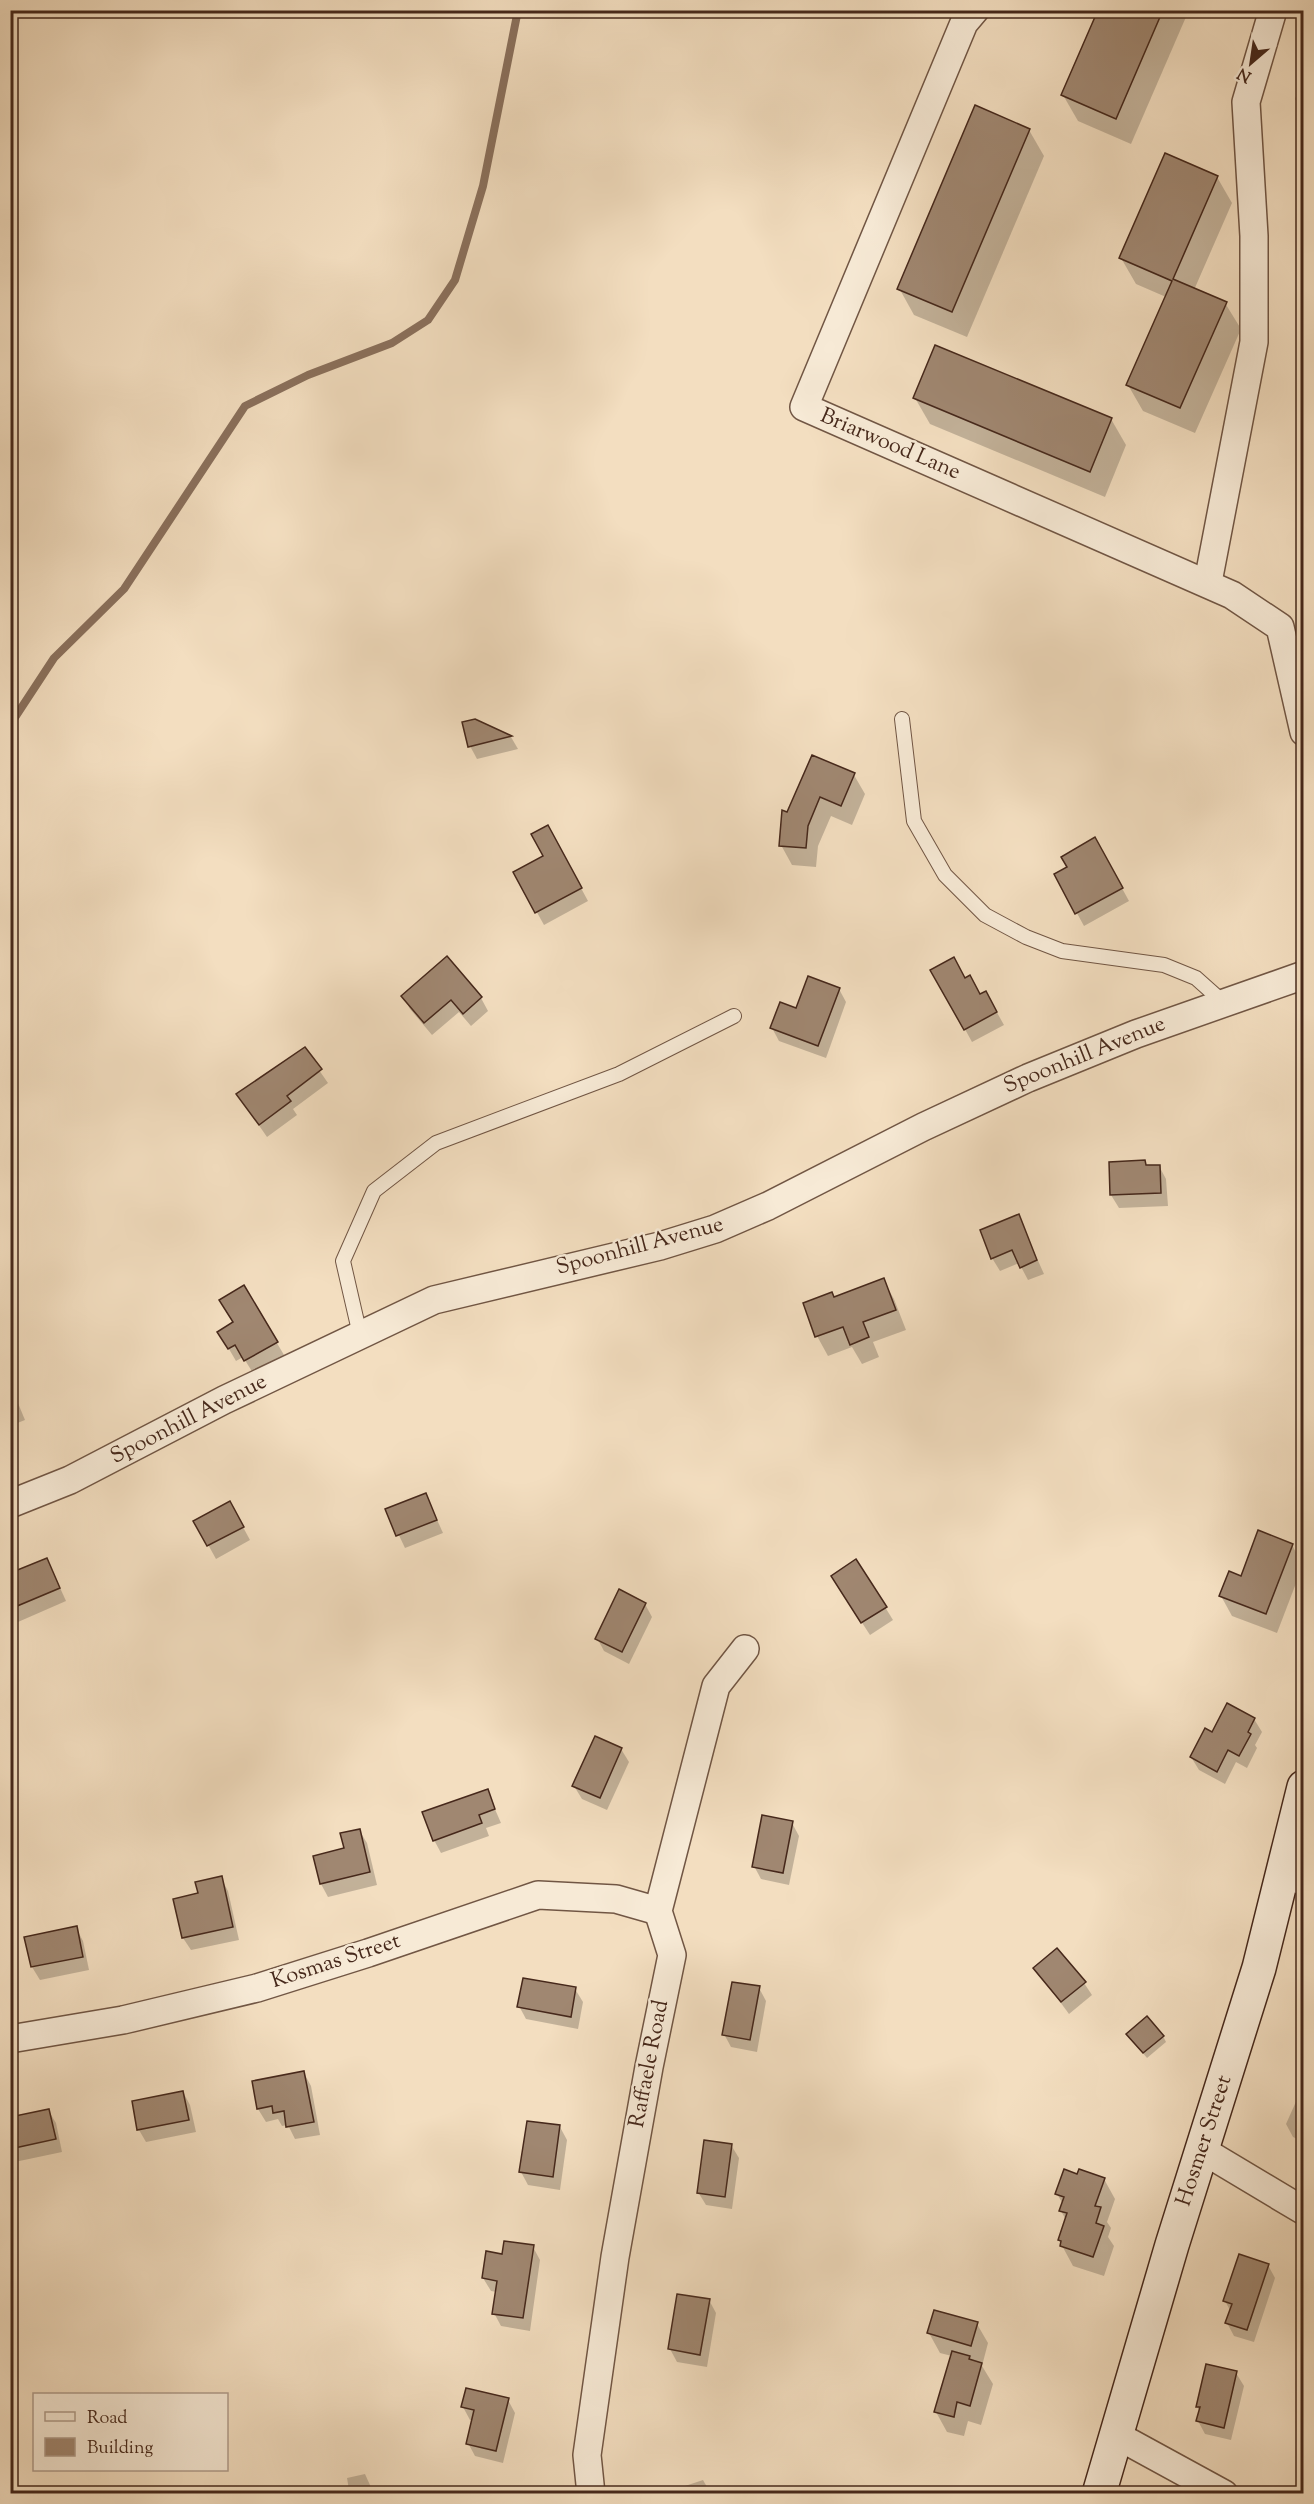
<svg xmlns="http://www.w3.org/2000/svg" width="1314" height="2504" font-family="'Sorts Mill Goudy',serif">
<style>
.shadow{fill:#0003}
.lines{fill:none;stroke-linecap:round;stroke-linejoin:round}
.stream{stroke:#8a705c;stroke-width:8}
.building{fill:#a08771;stroke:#46281b;stroke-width:1.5}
.lane-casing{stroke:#715644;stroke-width:16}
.street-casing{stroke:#715644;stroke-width:30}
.secondary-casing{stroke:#46281b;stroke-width:36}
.lane{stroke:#f7ead6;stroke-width:14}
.street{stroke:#f7ead6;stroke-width:27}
.secondary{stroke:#f7ead6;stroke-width:33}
.labels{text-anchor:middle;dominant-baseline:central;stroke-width:5;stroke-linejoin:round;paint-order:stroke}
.street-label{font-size:22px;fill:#46281b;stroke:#f7ead6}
</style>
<rect width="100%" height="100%" fill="#f3dec0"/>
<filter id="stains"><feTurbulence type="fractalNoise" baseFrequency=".00333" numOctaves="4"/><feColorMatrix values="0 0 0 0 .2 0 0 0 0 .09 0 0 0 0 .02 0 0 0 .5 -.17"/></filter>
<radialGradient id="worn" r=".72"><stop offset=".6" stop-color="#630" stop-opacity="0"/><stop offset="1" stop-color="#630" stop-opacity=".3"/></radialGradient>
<g class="shadow">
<polygon points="1099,10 1189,10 1131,144 1078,121 1063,95"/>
<polygon points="1304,76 1304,113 1295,99"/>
<polygon points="1029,130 1044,156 967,337 914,315 899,288"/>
<polygon points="1217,177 1232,203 1194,290 1225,303 1241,329 1195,433 1143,411 1128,385 1166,297 1136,284 1121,258"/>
<polygon points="915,398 1111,419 1126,445 1105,497 930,424"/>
<polygon points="475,721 511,737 518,749 477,759 470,746"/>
<polygon points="854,775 865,794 852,825 831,816 818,846 816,867 792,865 781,845 788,814"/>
<polygon points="1095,839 1129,901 1084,926 1056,875 1069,867"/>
<polygon points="555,840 588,901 544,925 515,873 545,857"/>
<polygon points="447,958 481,998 488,1011 471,1026 459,1012 432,1035 410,1009 403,996"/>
<polygon points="933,971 965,980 980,996 986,993 1004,1025 972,1042"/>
<polygon points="839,989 846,1002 826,1058 779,1041 772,1028 797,1010"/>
<polygon points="305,1050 328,1083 293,1109 297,1115 267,1137 238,1095"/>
<polygon points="1145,1162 1147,1167 1159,1166 1166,1179 1168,1206 1119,1208 1111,1195"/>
<polygon points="1018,1216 1044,1274 1028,1280 1019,1263 1000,1271 992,1258"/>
<polygon points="883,1280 894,1299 906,1330 873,1342 879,1357 862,1364 852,1347 828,1356 817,1336 834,1298"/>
<polygon points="244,1287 284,1355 253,1373 243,1357 236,1361 219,1332 234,1323"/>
<polygon points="10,1384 25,1420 10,1426"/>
<polygon points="426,1495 443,1533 405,1548 387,1510"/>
<polygon points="237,1516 250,1540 216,1559 195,1521"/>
<polygon points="1292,1545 1303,1565 1277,1633 1232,1616 1221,1596 1242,1578"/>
<polygon points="47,1559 66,1601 18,1622 10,1609 10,1575"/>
<polygon points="840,1589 885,1607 893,1620 870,1635"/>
<polygon points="645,1604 652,1617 629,1664 604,1651 597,1638"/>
<polygon points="1254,1719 1262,1732 1255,1745 1257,1748 1247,1768 1236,1762 1225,1784 1199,1770 1191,1757 1213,1734"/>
<polygon points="621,1749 629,1762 607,1810 582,1799 574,1786"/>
<polygon points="487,1791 501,1823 486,1828 489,1836 441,1853 434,1840"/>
<polygon points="792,1823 799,1836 789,1885 761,1879 754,1866"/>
<polygon points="359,1830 367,1843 377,1885 328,1897 321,1884"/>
<polygon points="221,1878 228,1891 239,1940 191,1950 183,1938 200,1895"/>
<polygon points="76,1928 83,1941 89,1970 40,1980 32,1967 26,1938"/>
<polygon points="1035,1968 1084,1983 1092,1995 1069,2014"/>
<polygon points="759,1988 766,2001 757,2052 731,2047 724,2034"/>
<polygon points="575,1989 583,2002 578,2029 526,2019 519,2006"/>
<polygon points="1128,2035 1163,2036 1166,2042 1147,2058"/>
<polygon points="304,2073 311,2086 320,2135 295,2139 288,2125 282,2126 278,2119 266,2122 258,2109 253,2082"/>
<polygon points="1303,2086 1304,2087 1304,2142 1293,2137 1286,2124"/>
<polygon points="183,2092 190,2105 196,2132 146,2142 139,2130"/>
<polygon points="48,2110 56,2123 62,2152 10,2163 10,2119"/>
<polygon points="560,2127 567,2140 560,2190 528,2185 521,2172"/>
<polygon points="731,2145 739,2158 732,2209 706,2205 698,2192"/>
<polygon points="1078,2176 1104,2179 1115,2199 1107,2222 1111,2228 1108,2237 1114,2246 1104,2276 1073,2266 1059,2240 1066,2220 1061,2211 1063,2204 1057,2194"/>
<polygon points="533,2247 540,2260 530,2331 501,2326 494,2313 497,2292 491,2291 483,2278 503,2256"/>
<polygon points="1268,2265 1275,2278 1254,2342 1234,2336 1227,2323 1231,2312 1225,2301"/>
<polygon points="709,2300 716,2313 707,2367 677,2362 670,2349"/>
<polygon points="977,2324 988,2343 982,2366 993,2384 981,2425 968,2421 964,2436 947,2432 936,2412 952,2356 940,2353 929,2333"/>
<polygon points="1236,2373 1244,2386 1231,2440 1205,2434 1198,2421 1200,2411 1197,2407"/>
<polygon points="508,2400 515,2413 503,2463 475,2456 468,2443 473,2420 470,2420 463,2407"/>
<polygon points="365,2474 374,2494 330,2494 349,2490 347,2478"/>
<polygon points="703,2480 711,2494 681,2494 679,2488"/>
</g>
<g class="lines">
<polyline class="stream" points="10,725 54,658 124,589 245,406 308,375 392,343 428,320 455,280 483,186 518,10"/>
</g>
<g class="building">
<polygon points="1098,10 1163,10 1116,119 1061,95"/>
<polygon points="975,105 1030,129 952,312 897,289"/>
<polygon points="1165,153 1218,176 1173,279 1227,302 1180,408 1126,385 1172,281 1119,258"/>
<polygon points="935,345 1112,418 1090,472 913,398"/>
<polygon points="475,719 512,736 468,747 462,722"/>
<polygon points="812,755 855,773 841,806 820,797 808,826 806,848 779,846 782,810 787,812"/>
<polygon points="548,825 582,888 535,913 513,872 543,856 531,834"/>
<polygon points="1095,837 1123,888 1075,914 1054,874 1067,867 1061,857"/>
<polygon points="447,956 482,997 463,1014 451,1000 424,1023 401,996"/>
<polygon points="954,957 965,978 970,975 980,994 986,991 997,1012 964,1030 930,970"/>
<polygon points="808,976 840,988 818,1046 770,1028 780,1002 796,1008"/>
<polygon points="305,1047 322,1069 287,1096 291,1101 259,1125 236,1094"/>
<polygon points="1145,1160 1146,1165 1160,1165 1161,1193 1110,1195 1109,1162"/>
<polygon points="1019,1214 1037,1260 1020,1268 1012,1250 991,1259 980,1230"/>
<polygon points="884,1278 896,1310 863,1322 869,1337 850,1345 843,1327 815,1337 803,1303 832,1292 834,1297"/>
<polygon points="244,1285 278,1342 244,1361 235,1345 228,1349 217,1332 233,1322 219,1300"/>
<polygon points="426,1493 437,1520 396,1536 385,1509"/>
<polygon points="230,1501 244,1527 207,1546 193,1521"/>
<polygon points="1258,1530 1293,1544 1266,1614 1219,1596 1229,1571 1241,1576"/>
<polygon points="47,1558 60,1588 10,1609 10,1573"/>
<polygon points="856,1559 887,1607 861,1623 831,1576"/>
<polygon points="619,1589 646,1603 622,1652 595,1639"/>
<polygon points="1227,1703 1255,1718 1248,1732 1251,1734 1239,1756 1228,1750 1217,1772 1190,1757 1205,1728 1212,1732"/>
<polygon points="595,1736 622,1748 600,1798 572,1786"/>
<polygon points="488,1789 495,1809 479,1815 482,1823 433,1841 422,1812"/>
<polygon points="762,1815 793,1821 783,1873 752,1867"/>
<polygon points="360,1829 370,1872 320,1884 313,1856 344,1848 340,1833"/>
<polygon points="222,1876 233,1927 182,1938 173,1899 198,1893 195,1882"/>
<polygon points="77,1926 83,1957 31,1967 24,1937"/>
<polygon points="1057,1948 1086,1982 1061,2002 1033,1968"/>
<polygon points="523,1978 576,1987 571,2017 517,2007"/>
<polygon points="732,1982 760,1986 750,2040 722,2035"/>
<polygon points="1147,2016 1164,2036 1143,2053 1126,2034"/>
<polygon points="304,2071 314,2122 286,2127 284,2111 273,2113 272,2106 257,2109 252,2081"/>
<polygon points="183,2091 189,2120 137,2130 132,2101"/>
<polygon points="49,2109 56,2139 10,2149 10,2117"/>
<polygon points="527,2121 560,2125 553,2177 519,2172"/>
<polygon points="704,2140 732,2144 725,2197 697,2193"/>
<polygon points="1064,2169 1077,2174 1079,2169 1105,2178 1095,2206 1101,2207 1096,2223 1104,2226 1093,2257 1060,2246 1061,2241 1058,2240 1067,2213 1059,2211 1064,2197 1055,2194"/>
<polygon points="504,2241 534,2245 523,2318 492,2314 497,2281 482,2278 486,2251 502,2254"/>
<polygon points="1239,2254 1269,2264 1247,2330 1225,2323 1232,2304 1223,2301"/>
<polygon points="677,2294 710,2299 700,2355 668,2349"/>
<polygon points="934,2310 978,2322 971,2346 927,2333"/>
<polygon points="952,2351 970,2356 969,2359 982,2363 970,2406 957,2402 954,2417 934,2412"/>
<polygon points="1206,2364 1237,2371 1224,2428 1196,2421 1200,2407 1196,2407"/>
<polygon points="466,2388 509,2398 496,2451 466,2444 474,2410 461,2407"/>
</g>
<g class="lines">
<g class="lane-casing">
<g id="lane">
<polyline points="902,719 914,821 945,875 985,915 1026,937 1062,951 1164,965 1196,978 1224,1003"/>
<polyline points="360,1335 343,1261 374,1191 436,1143 619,1074 734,1016"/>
</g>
</g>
<g class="street-casing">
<g id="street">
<polyline points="975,10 964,23 804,407 1232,595 1280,627 1304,732"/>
<polyline points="1208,582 1254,342 1254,236 1246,102 1273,10"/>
<polyline points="10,1504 70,1480 224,1400 434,1300 660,1246 715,1229 768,1206 923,1127 1028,1078 1136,1034 1304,975"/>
<polyline points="1282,1871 1304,1882"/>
<polyline points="10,2039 123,2020 257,1988 368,1953 538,1895 616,1899 658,1911"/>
<polyline points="1202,2150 1304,2211"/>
<polyline points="1116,2435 1224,2494"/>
<polyline points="591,2494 587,2455 615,2257 649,2067 672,1955 658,1911 716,1686 745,1649"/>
</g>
</g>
<g class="secondary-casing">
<polyline id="secondary" points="1099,2494 1172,2245 1259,1968 1304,1787"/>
</g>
<use href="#lane" class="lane"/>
<use href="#street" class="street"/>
<use href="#secondary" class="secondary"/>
</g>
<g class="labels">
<g class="street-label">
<text transform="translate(890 445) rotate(23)">Briarwood Lane</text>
<text transform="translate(1085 1056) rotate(-22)">Spoonhill Avenue</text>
<text transform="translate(640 1247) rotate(-15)">Spoonhill Avenue</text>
<text transform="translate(189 1420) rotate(-27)">Spoonhill Avenue</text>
<text transform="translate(336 1962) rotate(-18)">Kosmas Street</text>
<text transform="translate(650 2064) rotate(-79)">Raffaele Road</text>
<text transform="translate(1205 2141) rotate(-72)">Hosmer Street</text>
</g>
</g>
<rect width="1314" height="2504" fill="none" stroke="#f3dec0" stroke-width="36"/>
<rect x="12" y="12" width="1290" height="2480" fill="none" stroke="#46281b" stroke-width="3"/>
<rect x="18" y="18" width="1278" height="2468" fill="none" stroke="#46281b" stroke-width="1.5"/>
<rect x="33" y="2393" width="195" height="78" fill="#f7ead6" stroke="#b09c8b" stroke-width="1.5"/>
<rect x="45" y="2412" width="30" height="9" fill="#f7ead6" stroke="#b09c8b" stroke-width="1.5"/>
<text x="87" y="2423" font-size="18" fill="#46281b">Road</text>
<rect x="45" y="2438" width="30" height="18" fill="#a08771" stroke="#b09c8b" stroke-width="1.5"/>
<text x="87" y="2453" font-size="18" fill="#46281b">Building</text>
<g transform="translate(1251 63) rotate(209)" stroke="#f7ead6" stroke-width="4.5" paint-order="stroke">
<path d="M0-4.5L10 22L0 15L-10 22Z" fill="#46281b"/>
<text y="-9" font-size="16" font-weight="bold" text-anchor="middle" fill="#46281b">N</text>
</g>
<rect width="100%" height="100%" filter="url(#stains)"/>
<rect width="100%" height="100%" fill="url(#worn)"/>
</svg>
